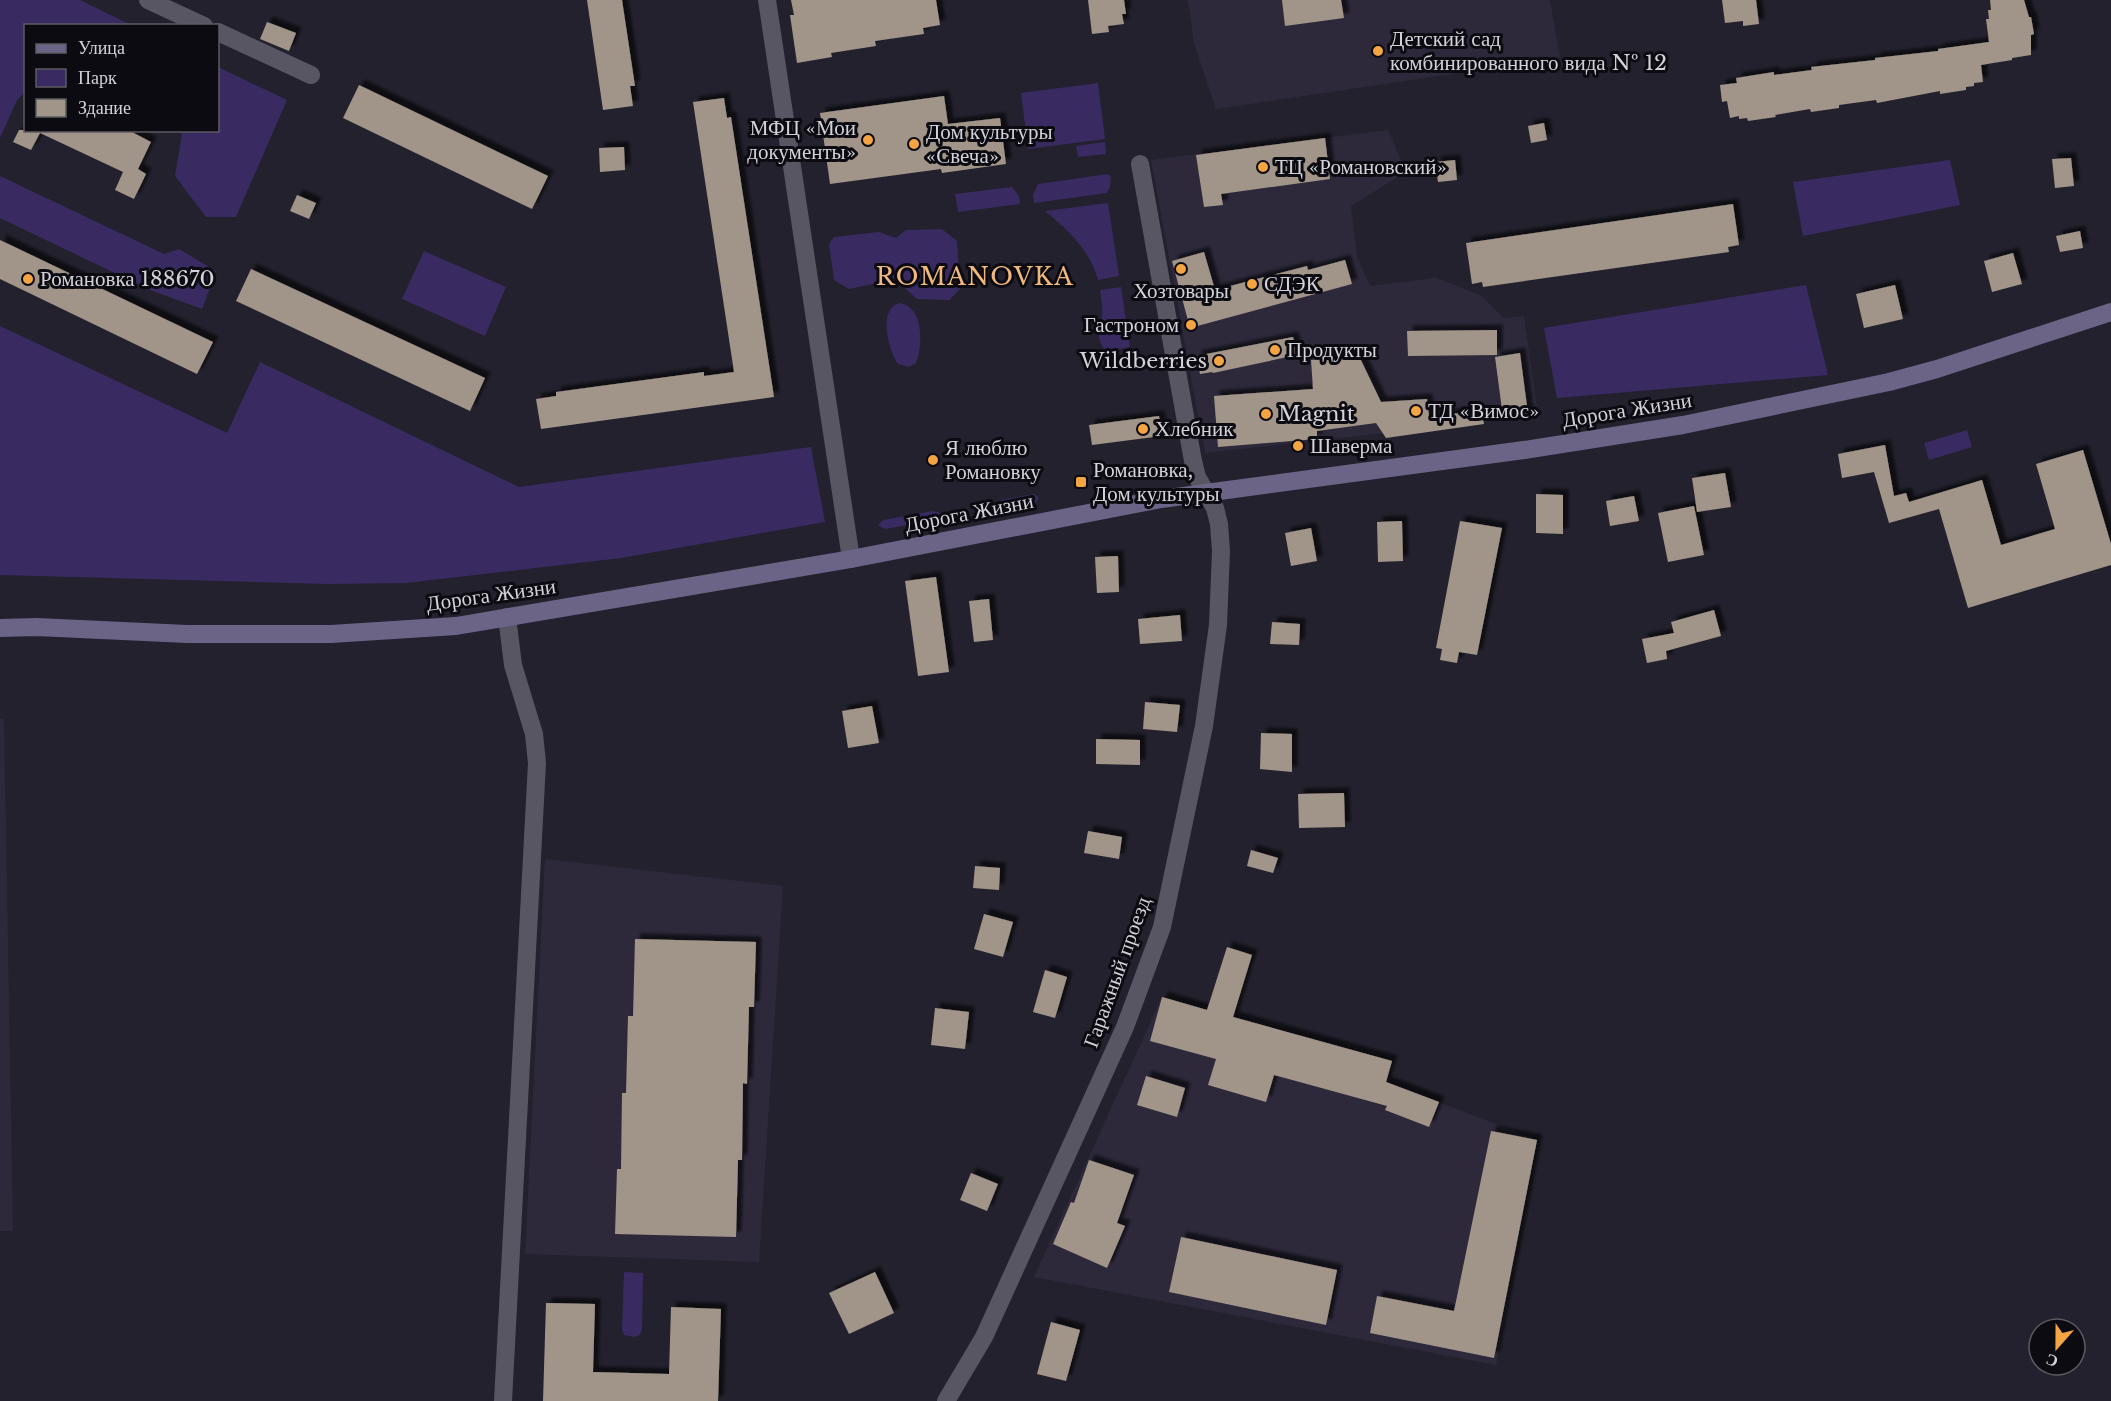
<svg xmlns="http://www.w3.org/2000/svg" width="2111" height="1401" font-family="'Libre Baskerville',serif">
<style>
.built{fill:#2d293b}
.green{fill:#392b61}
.building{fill:#a19589;filter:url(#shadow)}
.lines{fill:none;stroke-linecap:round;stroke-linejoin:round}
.street{stroke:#585663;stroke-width:18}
.secondary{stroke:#6b6487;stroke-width:18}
.poi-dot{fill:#f3a443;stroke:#0c0b11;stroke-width:2}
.labels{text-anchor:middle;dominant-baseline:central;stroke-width:6;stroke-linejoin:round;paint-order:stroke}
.poi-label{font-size:21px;fill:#d3d2da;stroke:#0c0b11;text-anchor:start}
.street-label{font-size:21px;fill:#d3d2da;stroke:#0c0b11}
.quarter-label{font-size:24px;letter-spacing:1.5px;fill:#f0b87c;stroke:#0c0b11}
</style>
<defs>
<filter id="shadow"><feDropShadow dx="5.5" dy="-5.5" stdDeviation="1.5" flood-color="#0009"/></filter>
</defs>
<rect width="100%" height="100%" fill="#23212d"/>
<g class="built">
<polygon points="1188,0 1550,0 1560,58 1216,109 1194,43"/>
<polygon points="1388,130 1406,172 1351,206 1357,257 1370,286 1436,278 1480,295 1504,318 1524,316 1538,416 1205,453 1151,160"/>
<polygon points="0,719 4,719 13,1231 0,1231"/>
<polygon points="545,859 783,886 759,1262 525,1254"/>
<polygon points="1162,997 1392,1061 1387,1082 1537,1140 1496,1365 1034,1277"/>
</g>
<g class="green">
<polygon points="0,0 80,0 131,25 26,26 25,92 17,100 0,138"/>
<polygon points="218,67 287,100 236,217 206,217 175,176 182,134 178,131 218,130"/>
<polygon points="1098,83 1105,139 1028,149 1021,93"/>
<polygon points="1105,142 1106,154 1078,157 1076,146"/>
<polygon points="1950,160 1960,205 1803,236 1793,182"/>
<polygon points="1108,174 1111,177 1110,187 1107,193 1034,203 1033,195 1038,184"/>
<polygon points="0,176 164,254 179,249 216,271 202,309 150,290 0,218"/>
<polygon points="1012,187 1019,196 1020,204 958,212 955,194"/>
<path d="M1108,203L1119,276L1098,280C1090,250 1068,230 1045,211Z"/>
<polygon points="942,229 957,241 960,289 949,300 917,299 888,273 877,283 849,289 834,280 829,244 834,237 879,232 896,238 906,230"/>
<polygon points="424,251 506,287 485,336 402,299"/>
<polygon points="1806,285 1828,375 1557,398 1544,328"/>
<path d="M1121,287L1130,347L1112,350L1104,349C1095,334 1100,331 1102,315C1103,307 1101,298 1100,290Z"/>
<path d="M899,303C924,306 923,346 916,363L909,367L898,364C889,351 877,310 899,303Z"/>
<polygon points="0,326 227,433 260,362 519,487 811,447 825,522 621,558 406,583 329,584 0,575"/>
<polygon points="1967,430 1972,447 1929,460 1924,443"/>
<polygon points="1034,494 1039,498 1034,505 1002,509 999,505 1001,500"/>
<polygon points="933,511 941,513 936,520 885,529 878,525 883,520"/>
<polygon points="624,1272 643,1273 642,1330 640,1335 635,1337 624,1335 622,1330"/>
</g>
<g class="building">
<polygon points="587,0 622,0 635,86 630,86 633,106 603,110"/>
<polygon points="791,0 936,0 940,25 923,28 924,34 875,41 876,46 831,53 832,57 797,63 790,15 794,15"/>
<polygon points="1088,0 1124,0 1126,14 1122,14 1124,24 1108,26 1109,32 1092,34"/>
<polygon points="1282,0 1341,0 1344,18 1285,26"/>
<polygon points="1722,0 1756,0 1759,24 1743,26 1743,21 1725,23"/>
<polygon points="1990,0 2024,0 2029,17 2031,17 2034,34 2031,35 2031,55 2012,58 2012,60 1981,65 1983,82 1974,83 1974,86 1966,87 1966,90 1940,94 1940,91 1877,103 1876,100 1839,105 1839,108 1811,112 1810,109 1775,115 1776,117 1748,121 1747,118 1739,119 1739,116 1730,118 1727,101 1722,102 1720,85 1737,83 1736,78 1774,72 1774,75 1812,70 1811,67 1875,60 1875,58 1938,51 1938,49 1989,42 1986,19 1989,19 1988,10 1991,10"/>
<polygon points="267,22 296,33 289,51 260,39"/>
<polygon points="359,85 548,176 532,209 343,118"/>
<polygon points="944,96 948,124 1000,118 1006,164 942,173 941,169 830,184 820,113"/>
<polygon points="724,98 727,118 731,117 774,397 541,429 536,399 556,396 556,392 704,372 704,376 734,372 693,102"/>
<polygon points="1544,123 1547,140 1531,143 1528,126"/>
<polygon points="19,130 128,130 151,142 138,169 146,174 134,199 115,190 123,172 40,133 31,150 13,142"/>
<polygon points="1325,138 1330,179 1221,194 1223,205 1204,207 1196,155"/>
<polygon points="624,147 625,170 600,172 599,148"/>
<polygon points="2071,158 2074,186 2055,188 2052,159"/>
<polygon points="1455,160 1457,180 1438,182 1435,162"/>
<polygon points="297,195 316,203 309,219 290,211"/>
<polygon points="1733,204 1739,245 1728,247 1729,252 1483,287 1482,282 1472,284 1466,243"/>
<polygon points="2080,231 2083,248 2060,252 2056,236"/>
<polygon points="0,240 213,342 197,374 0,279"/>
<polygon points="1204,252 1215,290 1307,266 1308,270 1345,260 1352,284 1190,328 1172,261"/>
<polygon points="2013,253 2022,284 1992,292 1984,261"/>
<polygon points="251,269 485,378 470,411 236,301"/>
<polygon points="1895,285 1903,319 1864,328 1856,294"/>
<polygon points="1497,330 1497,355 1408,356 1407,331"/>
<polygon points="1293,337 1297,355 1213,373 1212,372 1200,374 1196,356"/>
<polygon points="1520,353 1528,414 1503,417 1495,357"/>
<polygon points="1359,356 1381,402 1427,399 1429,416 1482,411 1484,424 1386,438 1376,423 1317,431 1317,439 1218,447 1214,396 1313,389 1311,360"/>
<polygon points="1159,416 1162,436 1092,445 1089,425"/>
<polygon points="1885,445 1894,496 1906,493 1909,502 1982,480 2001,545 2055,529 2036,464 2083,450 2111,544 2111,565 1968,608 1939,509 1889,523 1874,472 1842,478 1838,454"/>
<polygon points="1725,473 1731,507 1697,512 1692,478"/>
<polygon points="1536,494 1563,495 1563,534 1536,533"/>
<polygon points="1634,496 1639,521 1610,526 1606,501"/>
<polygon points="1694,506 1704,555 1668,562 1658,513"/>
<polygon points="1402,521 1403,561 1378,562 1377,522"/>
<polygon points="1460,521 1502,528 1477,655 1459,652 1457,663 1440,660 1442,649 1436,648"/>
<polygon points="1311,528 1317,561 1291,566 1285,533"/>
<polygon points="1118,556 1119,592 1097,593 1095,557"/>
<polygon points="936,577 949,672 918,676 905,581"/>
<polygon points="989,599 993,640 974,642 969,601"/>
<polygon points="1714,610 1721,636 1666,651 1667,659 1647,663 1642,639 1674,633 1671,622"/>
<polygon points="1180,615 1182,641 1140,644 1138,619"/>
<polygon points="1272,622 1300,624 1299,645 1270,644"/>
<polygon points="1145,702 1180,705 1177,732 1143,729"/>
<polygon points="872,706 879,743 848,748 842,711"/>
<polygon points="1261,733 1292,734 1292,772 1260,769"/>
<polygon points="1096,739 1140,740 1140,765 1096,764"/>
<polygon points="1344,793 1345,827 1299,828 1298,794"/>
<polygon points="1088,831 1122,837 1119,859 1084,853"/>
<polygon points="1251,850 1278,858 1273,873 1247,866"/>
<polygon points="975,866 1000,868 999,890 973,888"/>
<polygon points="984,914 1013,922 1003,957 974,949"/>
<polygon points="635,939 756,942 754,1007 749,1007 747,1084 743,1083 742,1160 738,1160 736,1237 615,1234 617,1169 621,1169 622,1093 626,1093 628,1016 633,1016"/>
<polygon points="1227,947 1252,955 1233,1017 1392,1061 1386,1082 1439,1102 1429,1127 1385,1110 1387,1106 1274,1075 1266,1102 1208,1085 1216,1059 1150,1041 1162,997 1207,1010"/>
<polygon points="1045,970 1067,977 1055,1018 1033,1012"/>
<polygon points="935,1008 969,1012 965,1049 931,1045"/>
<polygon points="1146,1076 1185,1088 1177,1117 1137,1105"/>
<polygon points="1491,1131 1537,1140 1494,1358 1370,1333 1377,1296 1454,1311"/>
<polygon points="1089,1160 1134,1175 1117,1223 1125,1226 1107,1268 1053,1244 1071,1202 1074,1203"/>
<polygon points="971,1173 998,1184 987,1211 960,1200"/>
<polygon points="1181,1237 1337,1270 1326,1325 1169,1292"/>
<polygon points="875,1272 894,1313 849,1334 829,1293"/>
<polygon points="546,1303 595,1304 593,1372 669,1374 671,1307 721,1309 718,1401 543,1401"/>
<polygon points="1051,1322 1080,1330 1066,1381 1037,1374"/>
</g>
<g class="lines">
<g class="street">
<polyline points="148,0 204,26"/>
<polyline points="767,0 851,559"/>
<polyline points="218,32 311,75"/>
<polyline points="503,1401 537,763 534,734 513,665 507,617"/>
<polyline points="946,1401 984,1337 1125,1027 1162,927 1204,726 1218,625 1221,551 1219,524 1215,508 1197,477 1193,461 1140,164"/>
</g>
<polyline class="secondary" points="0,628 37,627 187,634 331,634 456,626 851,559 1161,499 1524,450 1683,425 1889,382 1937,369 2111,312"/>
</g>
<g class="poi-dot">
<circle cx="1378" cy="51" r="6"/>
<circle cx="868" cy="140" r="6"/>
<circle cx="914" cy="144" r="6"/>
<circle cx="1263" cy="167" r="6"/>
<circle cx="1181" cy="269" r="6"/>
<circle cx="28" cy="279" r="6"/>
<circle cx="1252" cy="284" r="6"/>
<circle cx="1191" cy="325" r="6"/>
<circle cx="1275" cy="350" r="6"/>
<circle cx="1219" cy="361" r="6"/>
<circle cx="1416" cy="411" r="6"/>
<circle cx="1266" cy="414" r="6"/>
<circle cx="1143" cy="429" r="6"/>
<circle cx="1298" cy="446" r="6"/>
<circle cx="933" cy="460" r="6"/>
<rect x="1075" y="476" width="12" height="12" rx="3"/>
</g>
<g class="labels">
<g class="poi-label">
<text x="1390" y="39">Детский сад<tspan x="1390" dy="24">комбинированного вида № 12</tspan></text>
<text x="856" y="128" text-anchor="end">МФЦ «Мои<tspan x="856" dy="24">документы»</tspan></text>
<text x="926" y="132">Дом культуры<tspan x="926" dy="24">«Свеча»</tspan></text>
<text x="1275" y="167">ТЦ «Романовский»</text>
<text x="40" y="279">Романовка 188670</text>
<text x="1264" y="284">СДЭК</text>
<text x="1181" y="291" text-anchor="middle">Хозтовары</text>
<text x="1179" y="325" text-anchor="end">Гастроном</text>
<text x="1287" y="350">Продукты</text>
<text x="1207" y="361" text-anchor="end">Wildberries</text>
<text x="1428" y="411">ТД «Вимос»</text>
<text x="1278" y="414">Magnit</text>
<text x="1155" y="429">Хлебник</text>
<text x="1310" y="446">Шаверма</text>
<text x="945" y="448">Я люблю<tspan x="945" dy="24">Романовку</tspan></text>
<text x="1093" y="470">Романовка,<tspan x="1093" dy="24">Дом культуры</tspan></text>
</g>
<g class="street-label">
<text transform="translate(1627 410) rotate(-9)">Дорога Жизни</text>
<text transform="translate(969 513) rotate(-11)">Дорога Жизни</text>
<text transform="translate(491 595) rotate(-8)">Дорога Жизни</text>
<text transform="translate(1117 972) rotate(-70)">Гаражный проезд</text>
</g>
<g class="quarter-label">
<text x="975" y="276">ROMANOVKA</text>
</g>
</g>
<rect x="24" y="24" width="195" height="108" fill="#0c0b11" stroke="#5c5b61" stroke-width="1.5"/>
<rect x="36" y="44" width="30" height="9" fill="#6b6487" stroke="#5c5b61" stroke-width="1.5"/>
<text x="78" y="54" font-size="18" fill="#d3d2da">Улица</text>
<rect x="36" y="69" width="30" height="18" fill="#392b61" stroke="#5c5b61" stroke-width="1.5"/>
<text x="78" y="84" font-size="18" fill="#d3d2da">Парк</text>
<rect x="36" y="99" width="30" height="18" fill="#a19589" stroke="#5c5b61" stroke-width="1.5"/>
<text x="78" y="114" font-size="18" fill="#d3d2da">Здание</text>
<g transform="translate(2057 1347) rotate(201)"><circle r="28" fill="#0c0b11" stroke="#5c5b61" stroke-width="1.5"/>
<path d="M0-4.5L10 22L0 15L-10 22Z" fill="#f3a443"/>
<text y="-9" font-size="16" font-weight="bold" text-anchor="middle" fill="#d3d2da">С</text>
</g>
</svg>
